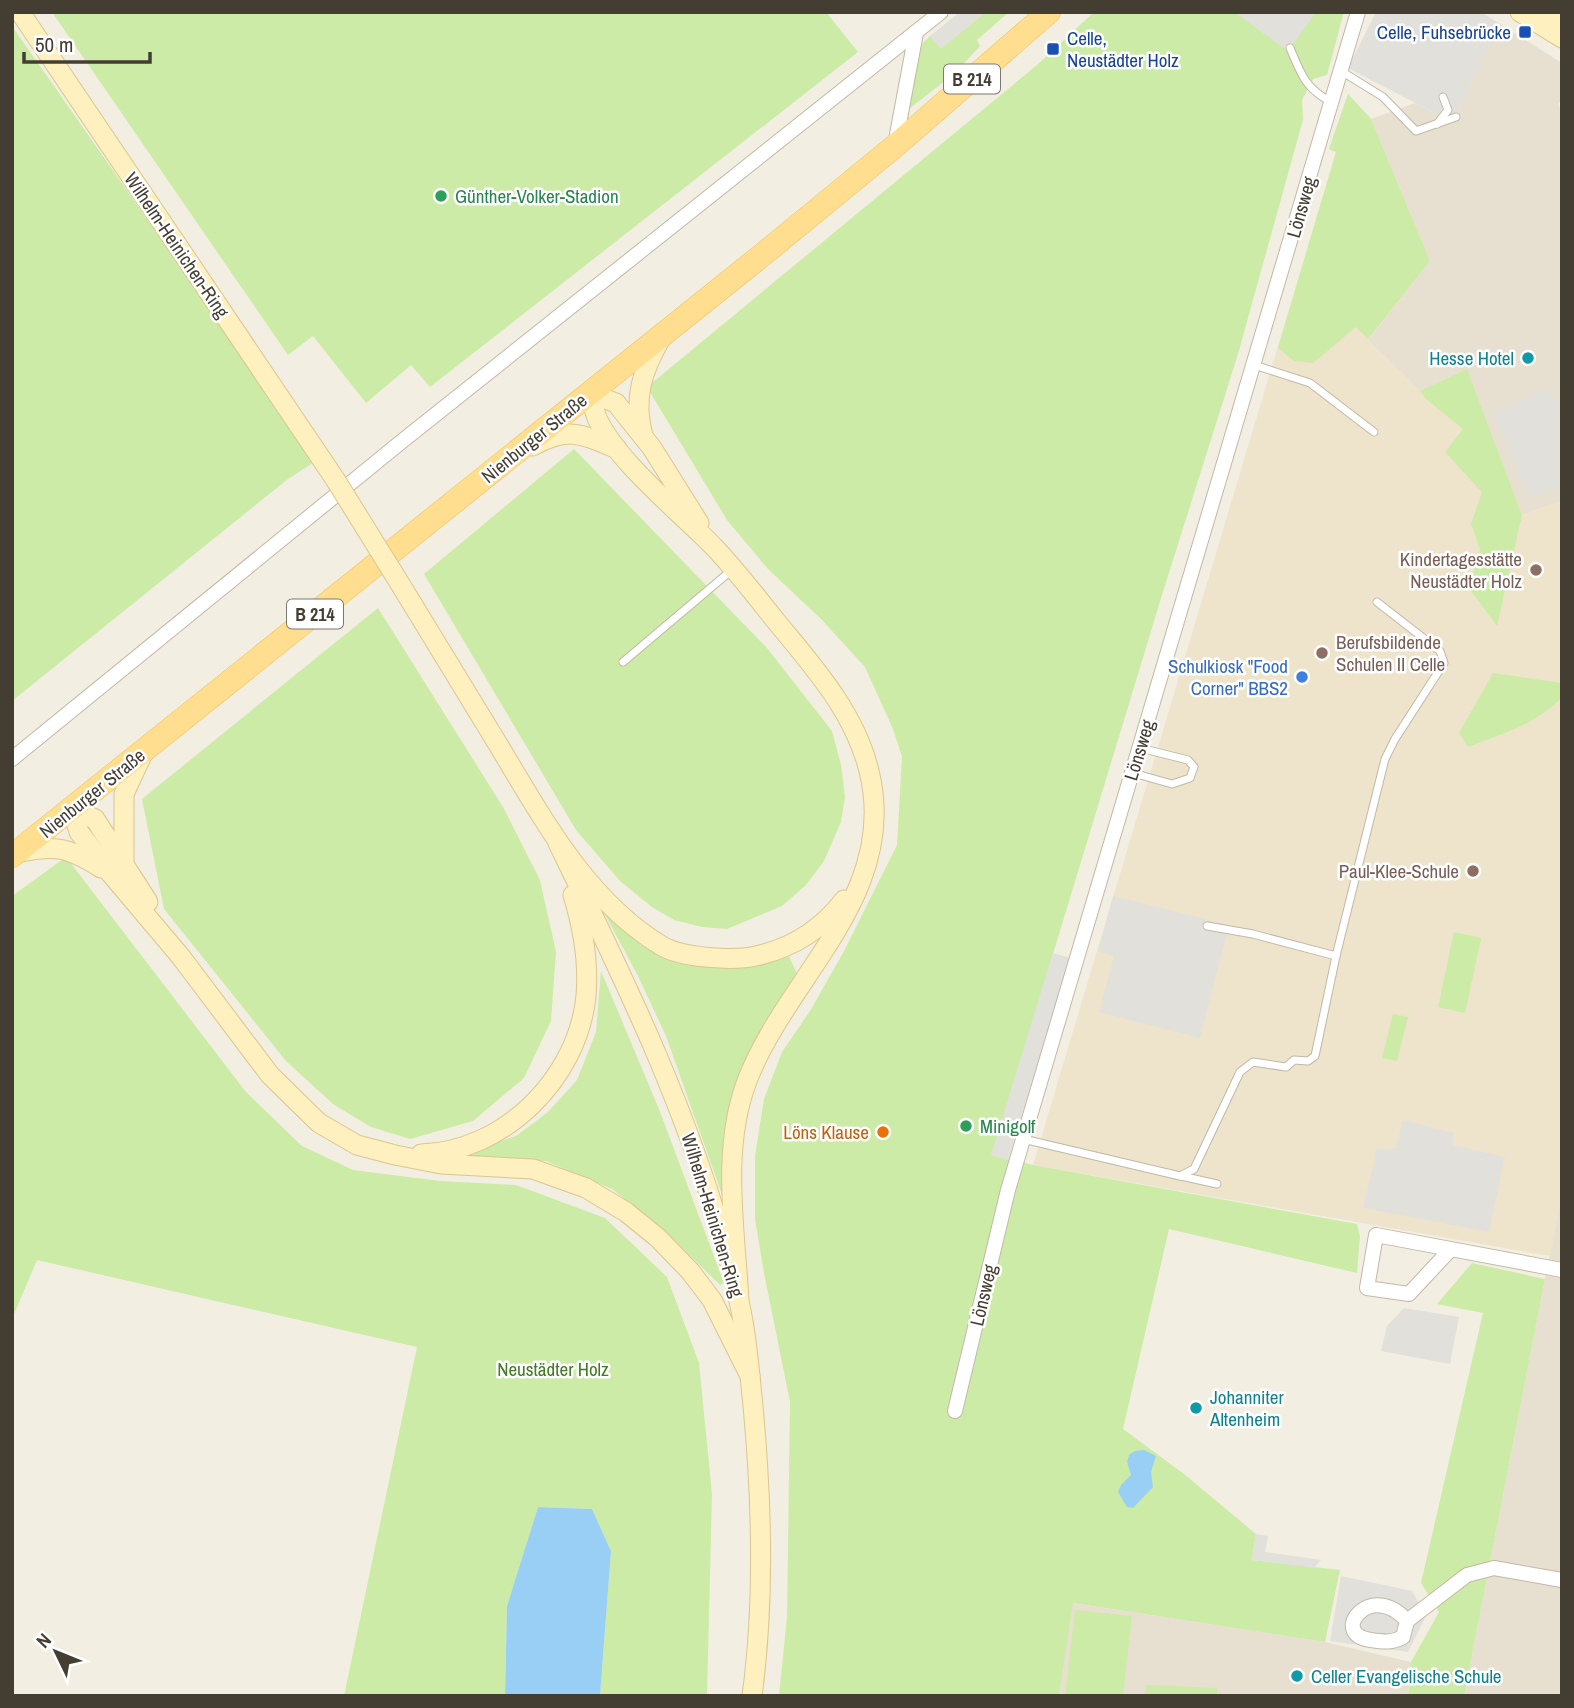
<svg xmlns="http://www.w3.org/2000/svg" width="1574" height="1708" font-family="'Archivo Narrow',sans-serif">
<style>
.residential{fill:#e7e0d0}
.education{fill:#ede4cb}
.green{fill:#cceba7}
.parking{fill:#e2e0db}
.water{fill:#99cff5}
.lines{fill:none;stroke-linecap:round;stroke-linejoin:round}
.lane-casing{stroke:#c1b8a7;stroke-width:9}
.street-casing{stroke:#c1b8a7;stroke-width:16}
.secondary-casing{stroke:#d9c690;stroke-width:21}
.primary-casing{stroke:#ecc057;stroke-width:24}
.lane{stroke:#fff;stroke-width:7}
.street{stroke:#fff;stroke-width:14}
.secondary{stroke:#fff0c0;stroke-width:19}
.primary{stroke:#ffdf8f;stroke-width:23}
.secondary-bridge-casing{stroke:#d9c690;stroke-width:21;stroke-linecap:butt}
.secondary-bridge{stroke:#fff0c0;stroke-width:19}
.transit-dot{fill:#1a4fb4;stroke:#fff;stroke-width:2.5}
.leisure-dot{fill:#2e9e5b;stroke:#fff;stroke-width:2.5}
.culture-dot{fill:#0f9aa8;stroke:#fff;stroke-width:2.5}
.education-dot{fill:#8d6e63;stroke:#fff;stroke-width:2.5}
.shop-dot{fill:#3f7fe0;stroke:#fff;stroke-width:2.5}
.food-dot{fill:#e8710a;stroke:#fff;stroke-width:2.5}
.labels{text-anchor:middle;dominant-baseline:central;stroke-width:5;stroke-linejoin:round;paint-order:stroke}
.shield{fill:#fff;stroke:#7c7770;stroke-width:2}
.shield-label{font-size:18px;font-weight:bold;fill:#443d32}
.transit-label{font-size:19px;fill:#164399;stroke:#fff;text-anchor:end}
.leisure-label{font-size:19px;fill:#27864d;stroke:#fff;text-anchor:start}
.street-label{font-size:19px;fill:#443d32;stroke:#fff}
.culture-label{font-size:19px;fill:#0d838f;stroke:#fff;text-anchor:start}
.education-label{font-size:19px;fill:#785e54;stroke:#fff;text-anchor:end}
.shop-label{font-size:19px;fill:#366cbe;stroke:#fff;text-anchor:end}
.food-label{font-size:19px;fill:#c56008;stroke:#fff;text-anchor:end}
.park-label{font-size:19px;fill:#437a22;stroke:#fff}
</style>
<rect width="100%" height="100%" fill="#f3eee2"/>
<g class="residential">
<polygon points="1500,24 1562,63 1562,99 1558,104 1562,114 1562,501 1522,515 1467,370 1420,391 1368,340 1430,261 1371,119 1415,103 1452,122"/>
<polygon points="1562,1193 1562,1696 1464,1696 1545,1279"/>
<polygon points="1072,1603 1325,1642 1411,1662 1408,1696 1059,1696"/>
</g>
<polygon class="education" points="1348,94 1371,119 1430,261 1368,340 1420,391 1467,369 1522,515 1562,501 1562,1193 1550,1256 1033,1165 1336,152 1329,149"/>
<g class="green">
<polygon points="52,12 826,12 858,52 430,387 411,365 366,403 313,336 288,355"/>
<polygon points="986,12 1009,12 977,40 980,46 955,73 909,109 922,44 930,36 941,48"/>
<polygon points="1094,12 1344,12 1327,75 1313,79 1302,100 1303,120 1238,354 1162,595 992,1155 1033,1165 1357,1224 1360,1236 1357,1273 1169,1229 1123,1429 1184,1474 1256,1534 1252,1560 1340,1570 1325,1642 1073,1603 1059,1696 779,1696 787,1617 790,1402 764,1273 755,1219 755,1156 764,1099 782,1052 810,1011 843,953 897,845 902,757 893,729 865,667 821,619 768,569 727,520 647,387 1037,65"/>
<polygon points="12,26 316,461 288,479 12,701"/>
<polygon points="1348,94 1371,119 1430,261 1368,339 1356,327 1313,363 1294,361 1278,348 1336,152 1329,149"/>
<polygon points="1467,369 1522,515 1497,626 1469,588 1480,549 1471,524 1482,492 1445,452 1463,429 1426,399 1420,391"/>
<polygon points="574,449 767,648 832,731 841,765 845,797 841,822 824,861 806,885 782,906 727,929 702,927 674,920 652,907 620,881 576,830 424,574"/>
<polygon points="378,608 503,807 540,880 556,952 551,1021 524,1078 473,1121 410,1139 371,1127 333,1104 286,1061 164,909 142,799"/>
<path d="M1493,673L1562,683V697C1538,724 1500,734 1468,747L1459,733Z"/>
<polygon points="66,857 246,1092 302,1146 353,1170 440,1181 516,1185 605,1218 667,1277 699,1363 712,1494 707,1696 600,1696 611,1551 592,1509 538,1507 507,1606 505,1696 344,1696 417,1347 37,1260 12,1319 12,896"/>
<polygon points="602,909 640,944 661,957 690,964 736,967 788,954 798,976 773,1014 724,1200 666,1036 638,976"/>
<polygon points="1454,932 1481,938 1465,1013 1438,1007"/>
<polygon points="601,971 659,1109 724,1283 720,1285 661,1227 612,1189 546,1161 461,1155 516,1136 548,1112 577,1080 596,1032"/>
<polygon points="1393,1014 1408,1017 1397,1061 1382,1058"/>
<polygon points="1472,1263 1545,1279 1464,1696 1408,1696 1411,1662 1439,1612 1421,1583 1483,1313 1437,1304"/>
<polygon points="1075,1610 1132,1616 1123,1696 1065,1696"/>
<polygon points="1146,1685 1217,1688 1217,1696 1145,1696"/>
</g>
<g class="parking">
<polygon points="960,12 986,12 941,49 930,36"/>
<polygon points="1234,12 1316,12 1288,51"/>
<polygon points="1376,12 1481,12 1500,24 1452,122 1348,68"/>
<polygon points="1546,389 1562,408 1562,488 1530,497 1494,414"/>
<polygon points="1113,896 1229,925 1200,1038 1099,1012 1114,956 1098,952"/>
<polygon points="1053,953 1070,958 1008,1160 991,1155"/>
<polygon points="1403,1120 1454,1133 1453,1145 1505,1157 1489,1232 1363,1208 1377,1148 1389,1150 1396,1147"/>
<polygon points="1404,1308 1459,1317 1450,1364 1381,1351 1387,1326"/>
<polygon points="1256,1534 1268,1536 1265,1552 1321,1560 1314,1568 1252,1560"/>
<polygon points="1341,1576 1412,1591 1426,1616 1408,1652 1330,1641"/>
</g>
<g class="water">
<polygon points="1144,1450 1156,1456 1151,1472 1153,1487 1133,1508 1127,1507 1118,1492 1121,1485 1131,1475 1127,1462 1129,1455 1135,1451"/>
<polygon points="538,1507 592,1509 611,1551 600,1696 505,1696 507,1606"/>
</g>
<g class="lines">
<g class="lane-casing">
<g id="lane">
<path d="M1290,48C1301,74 1305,88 1331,102"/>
<polyline points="1341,71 1383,97 1416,131 1456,117"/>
<polyline points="1437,124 1448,110 1443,97"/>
<polyline points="1254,365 1310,383 1374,432"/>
<polyline points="623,662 733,569"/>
<polyline points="1133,773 1172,784 1190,778 1194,767 1188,760 1140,748"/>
<polyline points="1207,926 1253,934 1336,956 1385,759 1395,739 1444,663 1440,651 1377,602"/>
<polyline points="1023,1139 1180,1176 1194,1169 1240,1072 1253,1062 1286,1067 1294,1060 1308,1061 1315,1056 1336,956"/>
<polyline points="1181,1176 1217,1184"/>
</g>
</g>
<g class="street-casing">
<g id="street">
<polyline points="895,145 916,33"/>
<polyline points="12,759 401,442 941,12"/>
<polyline points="1450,1250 1409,1294 1367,1288 1376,1235 1562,1270"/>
<polyline points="955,1411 1008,1190 1358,12"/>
<path d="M1407,1621C1372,1579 1327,1634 1371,1640C1384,1642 1392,1643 1403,1637L1407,1621L1467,1575L1494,1568L1562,1580"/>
</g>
</g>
<g class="secondary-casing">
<g id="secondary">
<polyline points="20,12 335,479"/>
<polyline points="1520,12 1562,38"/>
<polyline points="1546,12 1562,22"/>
<path d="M590,393C592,401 594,410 597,418C617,462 680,512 714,547C736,570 755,595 775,620C812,665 855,712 869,771C900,895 787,976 747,1081C721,1149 735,1229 739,1300"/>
<polyline points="590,393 616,403 652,448 699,523"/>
<path d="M643,436C633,398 642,371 661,338"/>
<path d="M533,446C568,426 582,434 617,449"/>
<path d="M402,587C434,640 467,693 499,746C543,819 587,901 662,946C682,958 734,961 756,956C792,948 822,929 844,900"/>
<polyline points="72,809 79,832 111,874 181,957 270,1075 319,1123 357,1145 395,1155 441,1164 533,1169 586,1188 626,1212 658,1238 690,1271 712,1300 750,1376"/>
<polyline points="72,809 95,819 148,902"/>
<path d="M558,843C624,979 690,1113 728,1259"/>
<path d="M15,853C56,845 66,846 101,868"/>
<polyline points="124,863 124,794 144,751"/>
<path d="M421,1154C504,1152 578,1078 586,996C589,961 583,928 573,895"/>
<path d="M736,1289C746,1326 749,1367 753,1406C762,1502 765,1600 752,1696"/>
</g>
</g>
<g class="primary-casing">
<polyline id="primary" points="12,856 761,256 895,146 1049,12"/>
</g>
<use href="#lane" class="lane"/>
<use href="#street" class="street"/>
<use href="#secondary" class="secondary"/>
<use href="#primary" class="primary"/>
<g class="secondary-bridge-casing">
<polyline id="secondary-bridge" points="335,479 402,587"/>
</g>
<use href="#secondary-bridge" class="secondary-bridge"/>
</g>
<g class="transit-dot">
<rect x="1518" y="25" width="14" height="14" rx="3.5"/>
<rect x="1046" y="42" width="14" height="14" rx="3.5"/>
</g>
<g class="leisure-dot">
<circle cx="441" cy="196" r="7"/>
<circle cx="966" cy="1126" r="7"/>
</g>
<g class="culture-dot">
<circle cx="1528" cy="358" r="7"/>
<circle cx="1196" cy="1408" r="7"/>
<circle cx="1297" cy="1676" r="7"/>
</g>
<g class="education-dot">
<circle cx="1536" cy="570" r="7"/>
<circle cx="1322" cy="653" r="7"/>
<circle cx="1473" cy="871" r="7"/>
</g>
<circle class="shop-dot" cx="1302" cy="677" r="7"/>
<circle class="food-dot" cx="883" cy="1132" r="7"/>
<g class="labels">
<g class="shield">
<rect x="944" y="64.5" width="56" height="29" rx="5"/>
<rect x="287" y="599.5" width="56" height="29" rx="5"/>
</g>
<g class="shield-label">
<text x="972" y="79">B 214</text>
<text x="315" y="614">B 214</text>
</g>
<g class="transit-label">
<text x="1511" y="32">Celle, Fuhsebrücke</text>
<text x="1067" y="38" text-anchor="start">Celle,<tspan x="1067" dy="22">Neustädter Holz</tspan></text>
</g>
<g class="leisure-label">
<text x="455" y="196">Günther-Volker-Stadion</text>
<text x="980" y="1126">Minigolf</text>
</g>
<g class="street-label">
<text transform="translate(1301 207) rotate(-74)">Lönsweg</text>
<text transform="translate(177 245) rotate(56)">Wilhelm-Heinichen-Ring</text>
<text transform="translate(534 438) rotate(-39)">Nienburger Straße</text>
<text transform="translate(1139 750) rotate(-73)">Lönsweg</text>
<text transform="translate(92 793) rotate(-39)">Nienburger Straße</text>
<text transform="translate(713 1215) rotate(73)">Wilhelm-Heinichen-Ring</text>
<text transform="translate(983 1295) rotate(-77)">Lönsweg</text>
</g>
<g class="culture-label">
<text x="1514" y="358" text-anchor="end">Hesse Hotel</text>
<text x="1210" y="1397">Johanniter<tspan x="1210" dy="22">Altenheim</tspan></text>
<text x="1311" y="1676">Celler Evangelische Schule</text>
</g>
<g class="education-label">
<text x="1522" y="559">Kindertagesstätte<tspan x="1522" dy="22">Neustädter Holz</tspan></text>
<text x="1336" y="642" text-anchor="start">Berufsbildende<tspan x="1336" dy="22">Schulen II Celle</tspan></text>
<text x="1459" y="871">Paul-Klee-Schule</text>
</g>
<g class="shop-label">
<text x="1288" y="666">Schulkiosk "Food<tspan x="1288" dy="22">Corner" BBS2</tspan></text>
</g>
<g class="food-label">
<text x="869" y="1132">Löns Klause</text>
</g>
<g class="park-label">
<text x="553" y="1369">Neustädter Holz</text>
</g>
</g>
<rect width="1574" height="1708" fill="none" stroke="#443d32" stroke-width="28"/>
<g transform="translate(56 1652) rotate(313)" stroke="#ffffff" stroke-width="5" paint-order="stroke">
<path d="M0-5L12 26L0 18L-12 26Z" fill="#443d32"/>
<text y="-10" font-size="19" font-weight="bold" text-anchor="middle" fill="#443d32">N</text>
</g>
<path d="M24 52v10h126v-10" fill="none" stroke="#443d32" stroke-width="3.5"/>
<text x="35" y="52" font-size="21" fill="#443d32" stroke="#ffffff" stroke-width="5" paint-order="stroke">50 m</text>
</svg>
